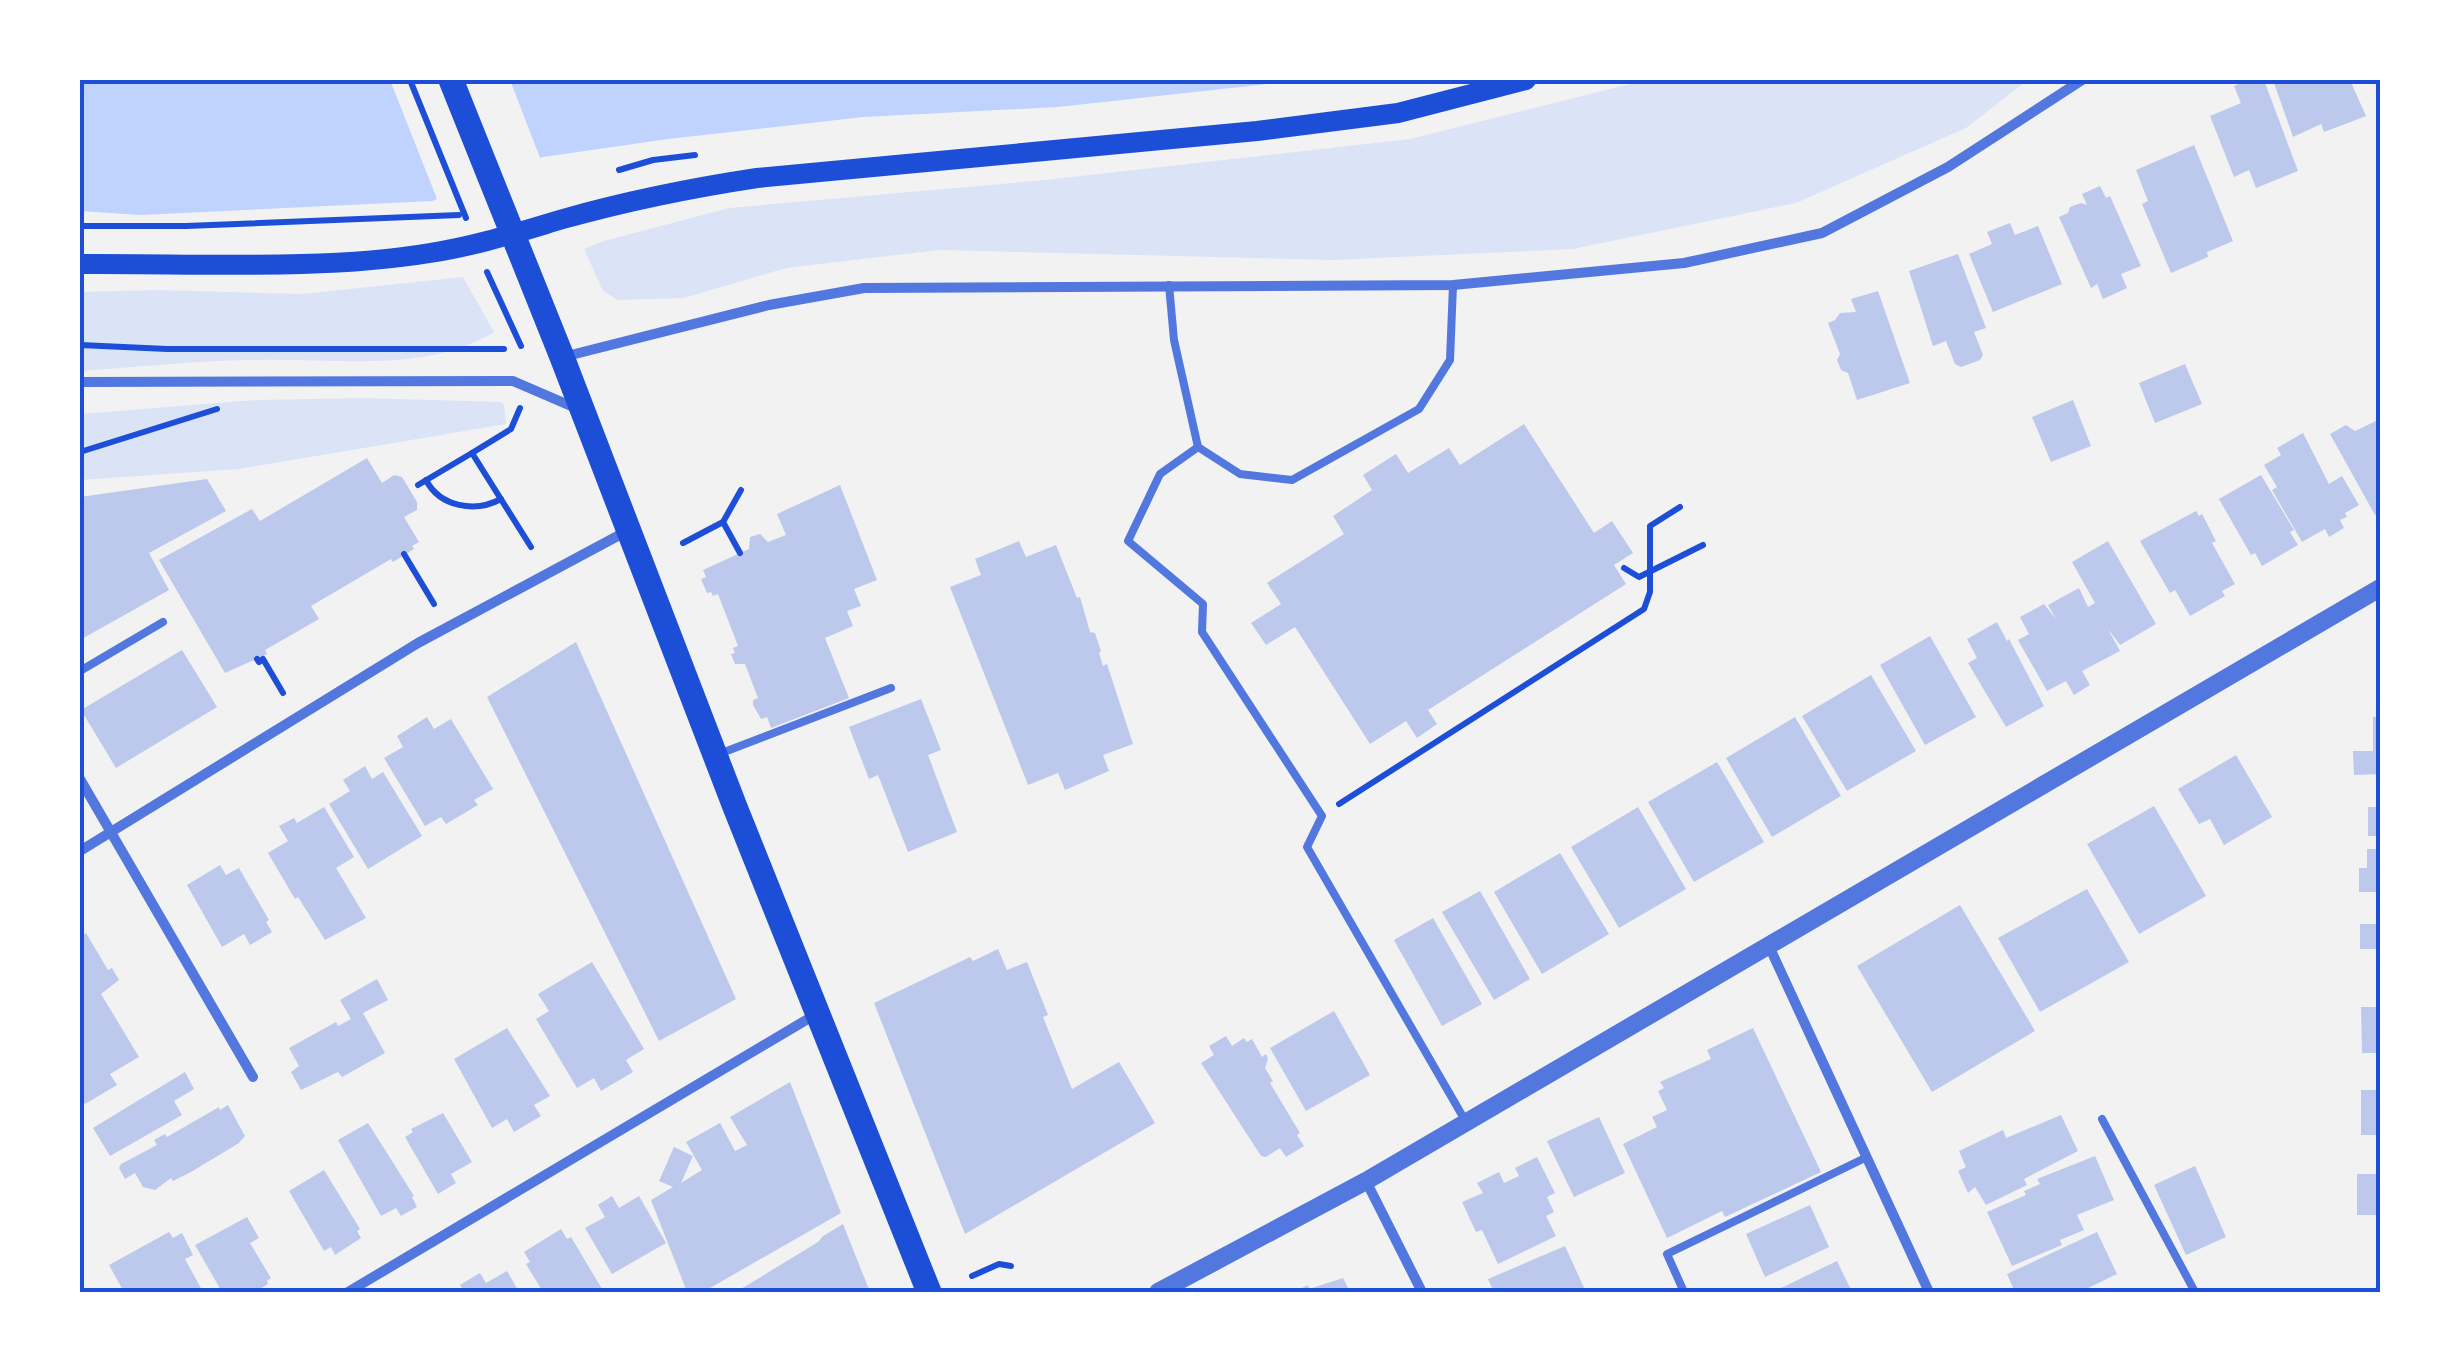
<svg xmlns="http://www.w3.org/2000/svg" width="2460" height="1372" font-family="Mulish,sans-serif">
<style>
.green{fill:#dbe4f7}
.water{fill:#bfd3fe}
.pier{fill:#f2f2f2}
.building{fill:#bdc9ec}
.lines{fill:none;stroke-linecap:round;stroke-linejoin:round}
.path{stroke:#1d4ed8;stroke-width:6}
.service{stroke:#5277de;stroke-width:8}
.minor{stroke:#5277de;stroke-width:10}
.tertiary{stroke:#5277de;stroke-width:18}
.secondary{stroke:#1d4ed8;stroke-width:20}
.primary{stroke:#1d4ed8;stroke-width:25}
.neatline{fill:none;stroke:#1d4ed8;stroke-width:4}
</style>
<rect width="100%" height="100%" fill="#f2f2f2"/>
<g class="green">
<polygon points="1646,80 2028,80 1966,128 1796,203 1573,249 1334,260 939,250 786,268 684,298 618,300 603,291 584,249 604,241 729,208 1045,180 1410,139"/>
<path d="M463,277L494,332C425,375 329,357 251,360C194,361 137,367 80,371V292L158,290L302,294Z"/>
<polygon points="364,398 501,402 504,405 506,424 239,469 80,480 80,414 255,400"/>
</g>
<polygon class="water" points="80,80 1305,80 1058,107 863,117 668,139 543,157 432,201 140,215 80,211"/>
<polygon class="pier" points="390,80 510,80 542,163 439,204"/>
<g class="building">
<polygon points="2248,80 2264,80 2298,171 2256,188 2249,170 2234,177 2210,116 2241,103 2234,86"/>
<polygon points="2273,80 2350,80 2366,116 2324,132 2321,124 2293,137"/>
<polygon points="2194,145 2233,241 2207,252 2208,257 2171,273 2142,204 2148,201 2136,170"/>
<polygon points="2100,186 2106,198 2110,196 2141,266 2121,274 2127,288 2103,299 2097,284 2091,288 2059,217 2068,213 2070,207 2081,203 2087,205 2082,194"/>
<polygon points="2010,223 2015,235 2038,226 2062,284 1993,312 1969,254 1992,244 1987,232"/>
<polygon points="1958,254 1986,328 1974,332 1983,355 1980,360 1961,367 1955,364 1946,341 1933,346 1909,271"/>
<polygon points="1878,291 1910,383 1857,400 1848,373 1841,370 1837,360 1840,354 1828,323 1835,320 1840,313 1856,312 1851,299"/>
<polygon points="2185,364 2202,404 2155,423 2139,383"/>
<polygon points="2073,400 2091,446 2051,462 2032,417"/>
<polygon points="2380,419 2380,512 2375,515 2330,434 2346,425 2355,431"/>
<polygon points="1524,424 1594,533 1612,521 1633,553 1614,565 1626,584 1428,710 1437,724 1417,738 1406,721 1370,744 1295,627 1266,645 1251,623 1281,604 1267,583 1344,534 1333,516 1372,490 1363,475 1396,454 1408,473 1449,448 1460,465"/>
<polygon points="2303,433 2329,484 2342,476 2359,505 2345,513 2347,517 2340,520 2344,528 2329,537 2325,529 2302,542 2272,490 2277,487 2264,465 2281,455 2277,448"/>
<polygon points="367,458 382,483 394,475 402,477 417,502 417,510 404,517 419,542 412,546 414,549 393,562 391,559 311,606 319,619 265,650 267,654 225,673 159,560 252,509 260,521"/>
<polygon points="2261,475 2294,530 2290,532 2298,545 2262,566 2255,553 2251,555 2219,499"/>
<polygon points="207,479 226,511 149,553 169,590 80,640 80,497"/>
<polygon points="840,485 877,580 854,589 861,606 847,611 853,626 825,638 849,698 771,728 767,717 761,719 753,705 753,700 758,698 745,664 735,664 731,654 735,653 733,648 738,646 718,594 713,596 711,592 707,593 701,579 706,577 703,570 749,549 750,537 760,534 768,542 786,535 777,514"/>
<polygon points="2196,511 2199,516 2202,514 2216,541 2212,543 2235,584 2222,591 2225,596 2190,616 2175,590 2170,593 2140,541"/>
<polygon points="1019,541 1026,557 1056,545 1077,598 1080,597 1090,632 1095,633 1101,651 1099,653 1103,666 1107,664 1133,744 1103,755 1109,771 1065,790 1058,773 1028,785 950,587 981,575 975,559"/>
<polygon points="2108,541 2156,624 2120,645 2108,629 2120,651 2082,671 2090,685 2074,695 2066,681 2047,691 2018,640 2029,634 2020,617 2044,604 2056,619 2048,605 2079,588 2088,607 2095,603 2072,562"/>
<polygon points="1997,622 2007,641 2009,639 2044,706 2006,727 1968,663 1977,658 1967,639"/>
<polygon points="1930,636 1976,717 1925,745 1880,665"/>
<polygon points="576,642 736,999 659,1041 487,697"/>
<polygon points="182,650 217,707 116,768 81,710"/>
<polygon points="1871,675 1916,751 1847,791 1802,716"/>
<polygon points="921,699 941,750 928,755 957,832 908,852 878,775 869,779 849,727"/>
<polygon points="427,717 434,729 451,719 493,789 474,800 478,805 446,824 441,817 425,826 384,758 403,747 397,736"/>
<polygon points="1795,717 1841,796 1772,837 1726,758"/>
<polygon points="2373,717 2380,717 2380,774 2354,775 2353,751 2373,751"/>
<polygon points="2236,755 2272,817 2224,845 2210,819 2199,824 2178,789"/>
<polygon points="1717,762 1764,842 1694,882 1648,802"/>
<polygon points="365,766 372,779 383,772 422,836 368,869 329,804 350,791 343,780"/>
<polygon points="2376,789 2380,789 2380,836 2368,836 2368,807 2376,807"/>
<polygon points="2154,806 2206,896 2139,934 2087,844"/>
<polygon points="324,807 354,857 336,868 366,918 325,940 298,897 295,899 268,853 288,841 279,826 294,818 297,823"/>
<polygon points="1638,807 1686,889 1619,928 1571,847"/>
<polygon points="2367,849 2380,849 2380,892 2359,892 2359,868 2367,868"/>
<polygon points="1560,853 1609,934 1542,974 1494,892"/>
<polygon points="220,865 226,875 239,868 269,920 266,922 272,932 250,945 244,934 222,947 187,885"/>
<polygon points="2087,889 2129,962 2040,1012 1998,938"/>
<polygon points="1480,891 1530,979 1494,1000 1442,912"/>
<polygon points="1960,905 2035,1031 1932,1092 1857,966"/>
<polygon points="1433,918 1482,1004 1442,1026 1394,940"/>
<rect x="2360" y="924" width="20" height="25"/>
<polygon points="86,933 108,970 112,968 119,980 101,994 139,1057 110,1074 117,1085 85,1104 80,1096 80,937"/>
<polygon points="998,949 1007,970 1027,962 1048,1015 1043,1017 1072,1089 1119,1062 1155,1123 965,1234 874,1003 970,957 973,961"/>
<polygon points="592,962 644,1049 626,1060 633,1072 601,1091 594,1078 577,1088 536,1019 549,1011 538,994"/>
<polygon points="377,979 388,1000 363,1013 385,1053 342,1077 338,1072 301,1090 291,1072 299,1066 289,1048 336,1022 338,1026 351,1019 340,1000"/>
<polygon points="2361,1007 2380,1007 2380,1053 2362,1053"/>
<polygon points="1334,1011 1370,1075 1306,1111 1270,1048"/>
<polygon points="507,1028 550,1096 534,1105 541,1116 514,1132 507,1119 492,1128 454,1059"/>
<polygon points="1753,1028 1821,1172 1725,1217 1722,1211 1667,1238 1623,1144 1657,1127 1652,1117 1667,1110 1658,1091 1664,1088 1660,1082 1711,1059 1707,1050"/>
<polygon points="1226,1036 1232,1046 1244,1038 1247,1042 1252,1039 1262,1057 1266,1054 1268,1059 1265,1068 1273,1081 1270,1083 1300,1133 1297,1135 1304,1146 1286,1157 1280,1148 1266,1157 1261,1156 1201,1063 1214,1055 1209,1046"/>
<polygon points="185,1072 194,1089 174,1101 182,1115 110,1156 93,1128"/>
<polygon points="790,1082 841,1213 703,1292 687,1292 651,1200 673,1187 659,1181 674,1147 693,1156 681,1183 702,1170 686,1142 720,1123 735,1151 747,1145 730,1117"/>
<rect x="2361" y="1090" width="19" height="45"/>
<polygon points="228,1105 245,1136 239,1143 191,1172 173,1181 171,1178 155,1190 143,1187 135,1173 125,1179 119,1168 121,1164 157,1145 154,1140 165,1134 167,1137 219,1107 220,1110"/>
<polygon points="443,1113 472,1162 451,1174 456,1183 438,1194 405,1137 413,1132 411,1129"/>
<polygon points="2061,1115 2078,1151 2024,1179 2027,1185 1986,1205 1975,1187 1968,1193 1958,1171 1966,1167 1959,1151 2003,1130 2006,1138"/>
<polygon points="1599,1117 1625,1173 1574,1197 1547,1141"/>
<polygon points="368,1123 414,1196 412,1197 417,1207 401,1216 396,1208 381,1216 338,1140"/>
<polygon points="2095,1156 2114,1200 2077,1215 2084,1230 2060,1240 2062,1245 2012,1266 1987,1212 2026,1195 2024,1191 2040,1184 2037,1179"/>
<polygon points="1537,1157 1555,1193 1547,1197 1554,1212 1546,1216 1556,1236 1498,1264 1482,1230 1476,1232 1462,1202 1483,1193 1477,1183 1499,1172 1504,1183 1519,1176 1515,1168"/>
<polygon points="2195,1166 2226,1237 2186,1255 2154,1185"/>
<polygon points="324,1170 360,1229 357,1231 361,1238 335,1255 331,1247 324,1251 289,1191"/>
<rect x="2357" y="1174" width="23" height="41"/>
<polygon points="612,1196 619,1208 639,1196 666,1243 612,1274 585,1228 605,1217 598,1205"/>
<polygon points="1810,1205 1829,1247 1765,1277 1746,1234"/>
<polygon points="247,1217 259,1238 250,1243 271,1278 267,1281 268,1284 255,1292 222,1292 195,1245"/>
<polygon points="843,1224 870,1292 736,1292 818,1242 823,1236"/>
<polygon points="561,1229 567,1239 571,1237 602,1289 597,1292 543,1292 526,1264 530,1262 524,1252"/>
<polygon points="169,1232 173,1238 182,1233 193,1255 185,1259 203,1292 124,1292 109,1265"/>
<polygon points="2097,1232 2117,1274 2080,1292 2015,1292 2007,1274"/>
<polygon points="1565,1246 1586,1292 1494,1292 1488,1279"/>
<polygon points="1837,1261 1852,1292 1781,1292 1779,1289"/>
<polygon points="507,1271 519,1292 464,1292 460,1285 480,1273 486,1283"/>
<polygon points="1343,1278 1350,1292 1294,1292 1308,1285 1309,1289"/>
</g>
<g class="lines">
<g class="path">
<polyline points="410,80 466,218"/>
<polyline points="619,170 653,160 695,155"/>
<polyline points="80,226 186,226 459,215"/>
<polyline points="487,272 521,346"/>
<polyline points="80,345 167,349 504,349"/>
<polyline points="80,452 217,409"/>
<polyline points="472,453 511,429 520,408"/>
<path d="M426,480C440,507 475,513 501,499"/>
<polyline points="418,485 472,453 531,547"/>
<polyline points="723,522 740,553"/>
<polyline points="683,543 723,522 741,490"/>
<polyline points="404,554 434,604"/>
<polyline points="1624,568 1639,577 1703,545"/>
<polyline points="257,659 259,662 263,659 283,693"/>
<polyline points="1339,804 1644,609 1650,592 1650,526 1680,507"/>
<polyline points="972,1276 999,1264 1011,1266"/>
</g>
<g class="service">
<polyline points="1169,285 1174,340 1198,447 1240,474 1292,480 1419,409 1450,360 1453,285"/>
<polyline points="1198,447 1160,474 1128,541 1203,604 1202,632 1322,816 1307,847 1466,1122"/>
<polyline points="80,671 163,622"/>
<polyline points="719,754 891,688"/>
<polyline points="2102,1119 2195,1292"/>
<polyline points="1684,1292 1667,1254 1865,1158"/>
</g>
<g class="minor">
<polyline points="563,357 769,305 864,288 1453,285 1684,263 1822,233 1948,167 2082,80"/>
<polyline points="80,382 513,381 578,409"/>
<polyline points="80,779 253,1077"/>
<polyline points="80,851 418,643 627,531"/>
<polyline points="1768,944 1929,1292"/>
<polyline points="1366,1181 1422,1292"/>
<polyline points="348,1292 818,1013"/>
</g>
<polyline class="tertiary" points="1158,1292 1366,1181 2380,588"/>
<path class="secondary" d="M80,264C191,263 322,271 430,253C476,246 519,232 563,219C627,201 691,188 757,178L1257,131L1398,113L1526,80"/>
<polyline class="primary" points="451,80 562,357 735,807 929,1292"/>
</g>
<rect width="2460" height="1372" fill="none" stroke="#ffffff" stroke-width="165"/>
<rect x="82" y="82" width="2296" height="1208" class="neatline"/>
</svg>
